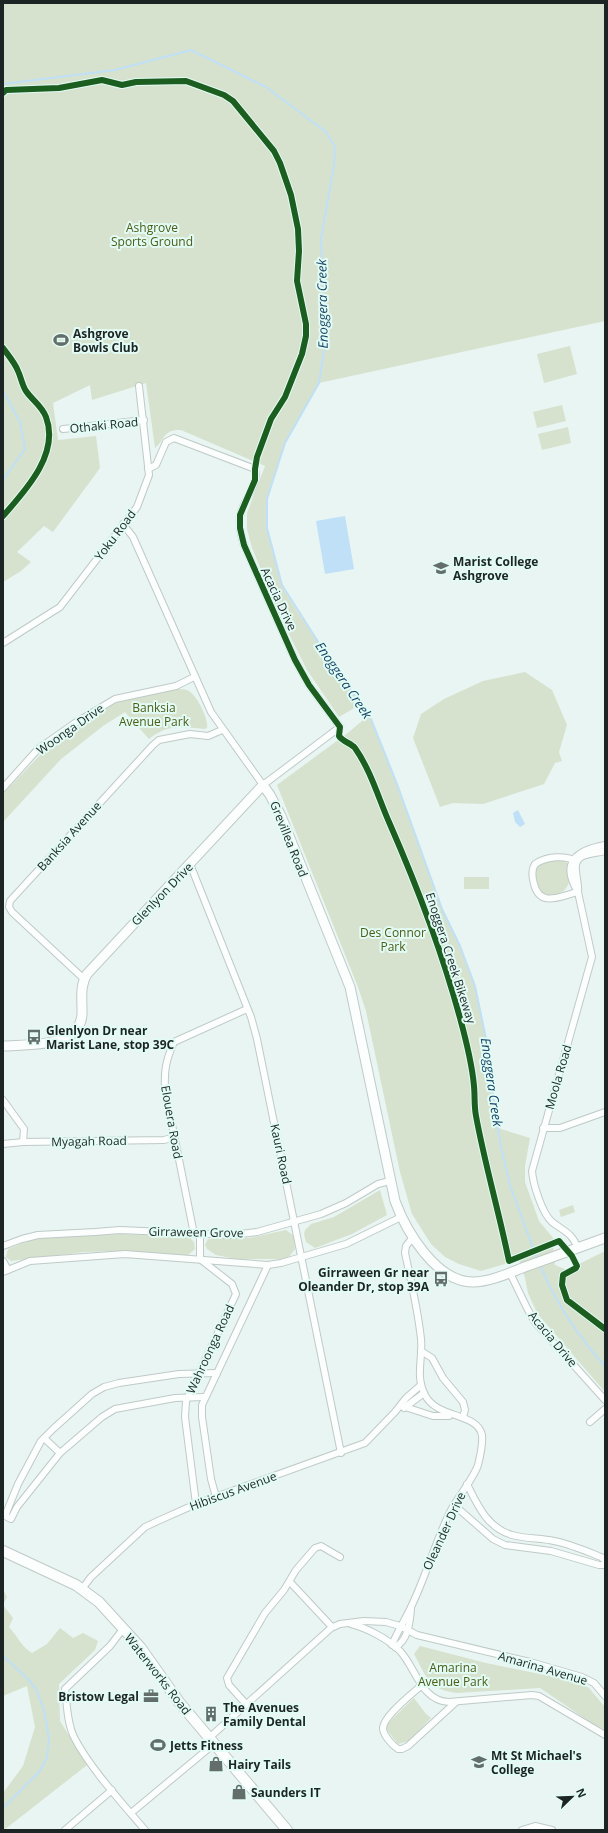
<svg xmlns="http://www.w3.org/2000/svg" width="608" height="1833" font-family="'Open Sans',sans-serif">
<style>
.green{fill:#d6e2cd}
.water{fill:#bfe0f7}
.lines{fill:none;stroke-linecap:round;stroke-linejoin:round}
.stream{stroke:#bfe0f7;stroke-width:2}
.street-casing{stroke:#bfcac7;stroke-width:8}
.secondary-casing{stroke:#bfcac7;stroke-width:11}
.primary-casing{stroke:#bfcac7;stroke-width:12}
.street{stroke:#fcfefd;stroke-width:6}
.secondary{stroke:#fcfefd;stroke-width:9}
.primary{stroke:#fcfefd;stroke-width:10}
.cycleway-casing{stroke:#e2fbf5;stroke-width:8}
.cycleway{stroke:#1b5e20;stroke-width:6}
.labels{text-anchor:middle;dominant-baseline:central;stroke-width:4;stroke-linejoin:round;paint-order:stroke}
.park-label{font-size:12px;fill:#4e5c16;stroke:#e2fbf5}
.poi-label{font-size:12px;font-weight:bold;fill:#1c2523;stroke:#e2fbf5;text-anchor:start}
.street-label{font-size:12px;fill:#1c2523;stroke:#e2fbf5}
.water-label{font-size:13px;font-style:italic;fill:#164465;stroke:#e2fbf5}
</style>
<rect width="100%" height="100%" fill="#e8f5f2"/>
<g class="green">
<path d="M3,3H605V321L319,383L285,443L267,499V528L282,585L297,611L361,704L339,717L307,670L281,618L252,548L247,529V513L265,466L181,430C163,429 165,440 155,448L146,383L92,400L90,385L53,403L58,440L96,436L100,468L53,532L44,526L17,552L31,562L21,571L3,582Z"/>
<polygon points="570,346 577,374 544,383 537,354"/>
<polygon points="562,405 566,421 537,428 533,412"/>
<polygon points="568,427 571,443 542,450 538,434"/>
<polygon points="525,672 552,690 567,725 559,752 562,761 555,763 544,784 483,804 453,803 440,807 413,738 421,714 444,699 483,681"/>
<path d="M177,689C180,689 184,689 187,690C196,693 209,719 207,728L204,729C183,727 167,724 149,739L125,712L103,726L61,759L3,822V794L42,753L54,743L111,706L120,701Z"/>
<polygon points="369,715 397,784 442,908 460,946 475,986 488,1048 494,1105 501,1129 530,1138 525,1166 525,1182 539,1221 554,1239 553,1253 555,1265 567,1270 605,1251 605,1392 537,1313 528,1293 525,1278 519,1260 481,1271 459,1264 445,1257 431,1244 412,1214 400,1172 366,1011 358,987 277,785 349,732"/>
<path d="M562,860L568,863C570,878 572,891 554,895C550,896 546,896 542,893C538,891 538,887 537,883C531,862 545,861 562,860Z"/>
<rect x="464" y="877" width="25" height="12"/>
<polygon points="380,1190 387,1215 352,1234 315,1248 306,1242 304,1234 305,1230 311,1224 334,1217"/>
<polygon points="573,1205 575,1212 561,1217 559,1210"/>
<polygon points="286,1230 294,1236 295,1249 288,1258 283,1259 237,1259 216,1255 207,1249 205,1245 208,1239 249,1238"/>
<polygon points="121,1234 189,1237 194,1242 195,1249 188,1255 121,1251 84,1252 11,1261 6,1257 8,1249 37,1238"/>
<path d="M3,1589L7,1597L3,1605L13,1618L9,1627C18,1637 21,1646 32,1653L47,1644L60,1628L73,1638L83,1633L98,1641L95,1650L59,1684L60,1721L87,1765L4,1830L3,1793L23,1766L35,1727L27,1686L3,1696Z"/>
<path d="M420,1646L486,1663L579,1682L589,1688L605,1707V1730L590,1722L540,1688L457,1693C429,1690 426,1676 414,1654Z"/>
<polygon points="414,1698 426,1714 431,1718 409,1741 398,1744 387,1730 387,1724"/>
</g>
<g class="water">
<polygon points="345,516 354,569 325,574 316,521"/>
<polygon points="518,810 525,824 520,827 515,822 513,813"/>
</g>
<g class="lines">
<g class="stream">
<polyline points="3,84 115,70 191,50 266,87 326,132 335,147 334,165 321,239 325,343 319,383 285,443 267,499 267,528 282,585 322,648 371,719 397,784 442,909 460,946 475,986 488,1048 494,1105 501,1147 510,1185 537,1259"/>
<polyline points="3,391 20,422 25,449 3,480"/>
<path d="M540,1265C556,1303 577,1335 605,1366"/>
<polyline points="3,1656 27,1678 36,1689 44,1710 49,1738 47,1758 39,1772 3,1808"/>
</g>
<g class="street-casing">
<g id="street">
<polyline points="63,429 144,420"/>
<path d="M123,524L133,537L211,712L263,785L340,727L309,685L295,660L244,545C241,536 239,527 240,517C242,500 259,487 255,469L174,438L166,442L156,465L148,469"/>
<polyline points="3,643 60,607 137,507 149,475 139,386"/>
<polyline points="3,788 38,749 75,723 115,699 176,686 194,677"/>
<path d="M577,861C564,855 547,856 535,864C531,870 532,877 534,884C540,908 560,896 578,892"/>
<polyline points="190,864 251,1017 257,1039 341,1453"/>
<path d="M578,892C580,881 569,862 583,856C590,853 598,853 605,851"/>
<polyline points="84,979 12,912 9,907 10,901 153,745 159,740 190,734 208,736 222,730"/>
<polyline points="3,1100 24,1129 23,1142"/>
<polyline points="543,1128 560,1128 605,1112"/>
<polyline points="3,1144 23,1142 164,1140 175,1137"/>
<path d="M194,1234L165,1090C164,1070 166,1060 174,1042L247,1009"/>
<polyline points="3,1246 22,1239 38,1235 95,1232 120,1230 232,1235 257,1232 321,1214 346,1203 378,1184 390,1181"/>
<path d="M578,1248C571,1232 565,1232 552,1222C542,1213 533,1184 532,1171L592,957L578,892C560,863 576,850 605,845"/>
<polyline points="3,1261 8,1270"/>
<polyline points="3,1272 30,1261 125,1254 268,1265 281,1263 346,1244 401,1217"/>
<polyline points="510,1273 528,1310 535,1322 605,1400"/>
<polyline points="421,1351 432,1358 443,1378 463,1402 465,1410 463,1417"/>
<polyline points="204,1397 175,1398 115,1409 102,1417 60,1453 17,1507 11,1519 5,1516 18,1484 41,1441 53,1429 92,1394 104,1387 119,1383 179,1374 217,1373"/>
<polyline points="405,1407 433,1416 449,1416"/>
<polyline points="404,1408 424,1393"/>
<polyline points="590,1422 605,1409"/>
<polyline points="44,1438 60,1453"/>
<path d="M467,1484C477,1504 487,1528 512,1535C526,1539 540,1538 554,1541C570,1544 586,1551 601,1557L605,1560"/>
<polyline points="216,1497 211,1479 202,1417 202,1405 268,1265"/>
<polyline points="196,1504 185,1417 186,1401 236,1294 232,1284 200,1259 200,1234"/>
<polyline points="454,1505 493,1539 505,1545 551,1551 599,1565 605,1565"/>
<polyline points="290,1582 332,1627"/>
<polyline points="82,1589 91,1577 145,1527 160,1520 196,1504 365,1443 395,1412 406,1398 421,1385"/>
<path d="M351,1624C367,1628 388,1639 400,1651C416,1668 421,1701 449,1702L532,1695L539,1696L605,1735"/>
<path d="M123,1629L110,1646L65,1689C67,1704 67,1723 74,1737C89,1767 123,1804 145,1830"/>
<path d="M392,1645C397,1632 405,1620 411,1607C426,1576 435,1543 450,1512C457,1498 474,1478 478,1465C480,1457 483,1444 482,1435C477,1412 437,1419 425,1395C415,1376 423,1359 421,1339C418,1310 411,1281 405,1253L406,1246L413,1237"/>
<path d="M395,1647C408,1641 410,1622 411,1609"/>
<path d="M422,1685C413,1693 382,1717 383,1729C384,1736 392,1745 398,1749H402L408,1746L456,1702"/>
<polyline points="246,1704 229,1685 227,1678 265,1613 284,1590 296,1570 315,1548 321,1546 340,1557"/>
<polyline points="209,1738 331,1628 340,1624 364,1621 386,1622 400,1626 417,1635 530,1662 582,1677 594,1683 605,1696"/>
<polyline points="131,1813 214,1744"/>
<polyline points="65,1830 112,1790"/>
<polyline points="522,1830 535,1826 552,1830"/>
</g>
</g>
<g class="secondary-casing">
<path id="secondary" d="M3,1046C30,1044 84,1049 82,1010C82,998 80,985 87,974L263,785L270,795L281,816L350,987L395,1201C406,1231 436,1282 473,1282C489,1282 507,1274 522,1268C550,1258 577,1248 605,1238"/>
</g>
<g class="primary-casing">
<polyline id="primary" points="3,1551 76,1585 99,1602 140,1647 179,1702 287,1830"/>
</g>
<use href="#street" class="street"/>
<use href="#secondary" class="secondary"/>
<use href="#primary" class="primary"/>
<g class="cycleway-casing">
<g id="cycleway">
<path d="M3,93L6,90L59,88L102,80L122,85L136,82L186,81L224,95L233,101L274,151L280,163L291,195L298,229L299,251L297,281L306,324V336L302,354L285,397L271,419L257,457L255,469V480L240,515V528L244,545L295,660L309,685L340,727L339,736C343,742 351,743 355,748C371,771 378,797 389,822C417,886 442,951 460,1018C466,1040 472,1063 474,1086C475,1096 474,1106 476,1116C485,1165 499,1212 509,1261L559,1241L572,1256L577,1266L576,1268L563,1275L562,1285L567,1300L605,1329"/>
<path d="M3,348C8,355 15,363 18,371C21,377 22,385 26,391C32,400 42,406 46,417C60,454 25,491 3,516"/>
</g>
</g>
<use href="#cycleway" class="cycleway"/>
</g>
<defs>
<g id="stadium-bare" transform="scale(1.2)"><path d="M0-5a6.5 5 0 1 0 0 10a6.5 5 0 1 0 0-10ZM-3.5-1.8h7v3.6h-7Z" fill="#636e6b" stroke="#e2fbf5" stroke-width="2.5" paint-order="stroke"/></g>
<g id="school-bare" transform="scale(1.2)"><path d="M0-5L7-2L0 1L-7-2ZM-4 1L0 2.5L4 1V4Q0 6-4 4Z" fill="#636e6b" stroke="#e2fbf5" stroke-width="2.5" paint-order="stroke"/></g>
<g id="bus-bare" transform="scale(1.2)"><path d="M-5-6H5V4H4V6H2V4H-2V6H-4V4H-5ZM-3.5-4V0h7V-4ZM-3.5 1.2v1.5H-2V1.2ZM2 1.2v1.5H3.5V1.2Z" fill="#636e6b" stroke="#e2fbf5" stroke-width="2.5" paint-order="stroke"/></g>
<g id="office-bare" transform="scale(1.2)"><path d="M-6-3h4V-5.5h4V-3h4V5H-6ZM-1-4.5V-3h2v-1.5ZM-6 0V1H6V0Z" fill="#636e6b" stroke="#e2fbf5" stroke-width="2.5" paint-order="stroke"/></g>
<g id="building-bare" transform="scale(1.2)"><path d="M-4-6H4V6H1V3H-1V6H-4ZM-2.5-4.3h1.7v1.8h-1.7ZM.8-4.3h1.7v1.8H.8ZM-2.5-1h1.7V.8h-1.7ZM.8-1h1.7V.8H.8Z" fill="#636e6b" stroke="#e2fbf5" stroke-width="2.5" paint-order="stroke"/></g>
<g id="shop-bare" transform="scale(1.2)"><path d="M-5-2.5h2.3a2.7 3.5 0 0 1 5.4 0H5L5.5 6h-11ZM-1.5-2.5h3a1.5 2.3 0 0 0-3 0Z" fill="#636e6b" stroke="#e2fbf5" stroke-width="2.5" paint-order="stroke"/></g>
</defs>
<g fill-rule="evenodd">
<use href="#stadium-bare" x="61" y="340"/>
<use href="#school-bare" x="441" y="568"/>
<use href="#bus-bare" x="34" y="1037"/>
<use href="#bus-bare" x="441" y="1279"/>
<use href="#office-bare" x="151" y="1696"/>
<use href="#building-bare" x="211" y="1714"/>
<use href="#stadium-bare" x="158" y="1745"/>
<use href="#school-bare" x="479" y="1762"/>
<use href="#shop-bare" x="216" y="1764"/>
<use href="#shop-bare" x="239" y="1792"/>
</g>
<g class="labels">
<g class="park-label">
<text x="152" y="227">Ashgrove<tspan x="152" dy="14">Sports Ground</tspan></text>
<text x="154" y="707">Banksia<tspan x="154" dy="14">Avenue Park</tspan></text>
<text x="393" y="932">Des Connor<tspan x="393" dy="14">Park</tspan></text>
<text x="453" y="1667">Amarina<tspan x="453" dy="14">Avenue Park</tspan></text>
</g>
<g class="poi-label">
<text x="73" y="333">Ashgrove<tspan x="73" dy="14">Bowls Club</tspan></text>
<text x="453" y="561">Marist College<tspan x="453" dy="14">Ashgrove</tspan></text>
<text x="46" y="1030">Glenlyon Dr near<tspan x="46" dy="14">Marist Lane, stop 39C</tspan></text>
<text x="429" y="1272" text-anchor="end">Girraween Gr near<tspan x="429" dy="14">Oleander Dr, stop 39A</tspan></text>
<text x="139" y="1696" text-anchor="end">Bristow Legal</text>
<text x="223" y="1707">The Avenues<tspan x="223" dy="14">Family Dental</tspan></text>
<text x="170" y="1745">Jetts Fitness</text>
<text x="491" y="1755">Mt St Michael's<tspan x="491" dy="14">College</tspan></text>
<text x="228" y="1764">Hairy Tails</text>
<text x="251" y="1792">Saunders IT</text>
</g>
<g class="street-label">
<text transform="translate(104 425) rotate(-6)">Othaki Road</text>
<text transform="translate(115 535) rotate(-53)">Yoku Road</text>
<text transform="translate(279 599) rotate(65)">Acacia Drive</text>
<text transform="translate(70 729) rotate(-35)">Woonga Drive</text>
<text transform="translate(69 836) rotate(-48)">Banksia Avenue</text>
<text transform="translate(289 839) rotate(68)">Grevillea Road</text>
<text transform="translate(162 894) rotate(-46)">Glenlyon Drive</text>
<text transform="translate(451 958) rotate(72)">Enoggera Creek Bikeway</text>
<text transform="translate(558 1077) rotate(-74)">Moola Road</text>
<text transform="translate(172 1122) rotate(80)">Elouera Road</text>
<text transform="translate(89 1141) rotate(-1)">Myagah Road</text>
<text transform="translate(281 1154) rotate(78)">Kauri Road</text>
<text transform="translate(196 1232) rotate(1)">Girraween Grove</text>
<text transform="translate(553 1339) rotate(50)">Acacia Drive</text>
<text transform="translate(210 1349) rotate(-65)">Wahroonga Road</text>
<text transform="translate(233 1491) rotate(-20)">Hibiscus Avenue</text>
<text transform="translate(444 1531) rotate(-65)">Oleander Drive</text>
<text transform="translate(543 1668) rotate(16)">Amarina Avenue</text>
<text transform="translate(158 1674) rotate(52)">Waterworks Road</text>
</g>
<g class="water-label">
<text transform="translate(322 304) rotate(-91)">Enoggera Creek</text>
<text transform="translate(344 680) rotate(56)">Enoggera Creek</text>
<text transform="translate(492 1082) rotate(82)">Enoggera Creek</text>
</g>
</g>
<rect width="608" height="1833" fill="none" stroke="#1c2523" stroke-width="8"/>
<g transform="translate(572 1797) rotate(67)" stroke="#e2fbf5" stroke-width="3" paint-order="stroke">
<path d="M0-3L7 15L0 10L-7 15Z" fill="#1c2523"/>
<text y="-6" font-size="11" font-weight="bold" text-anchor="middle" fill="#1c2523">N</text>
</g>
</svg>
